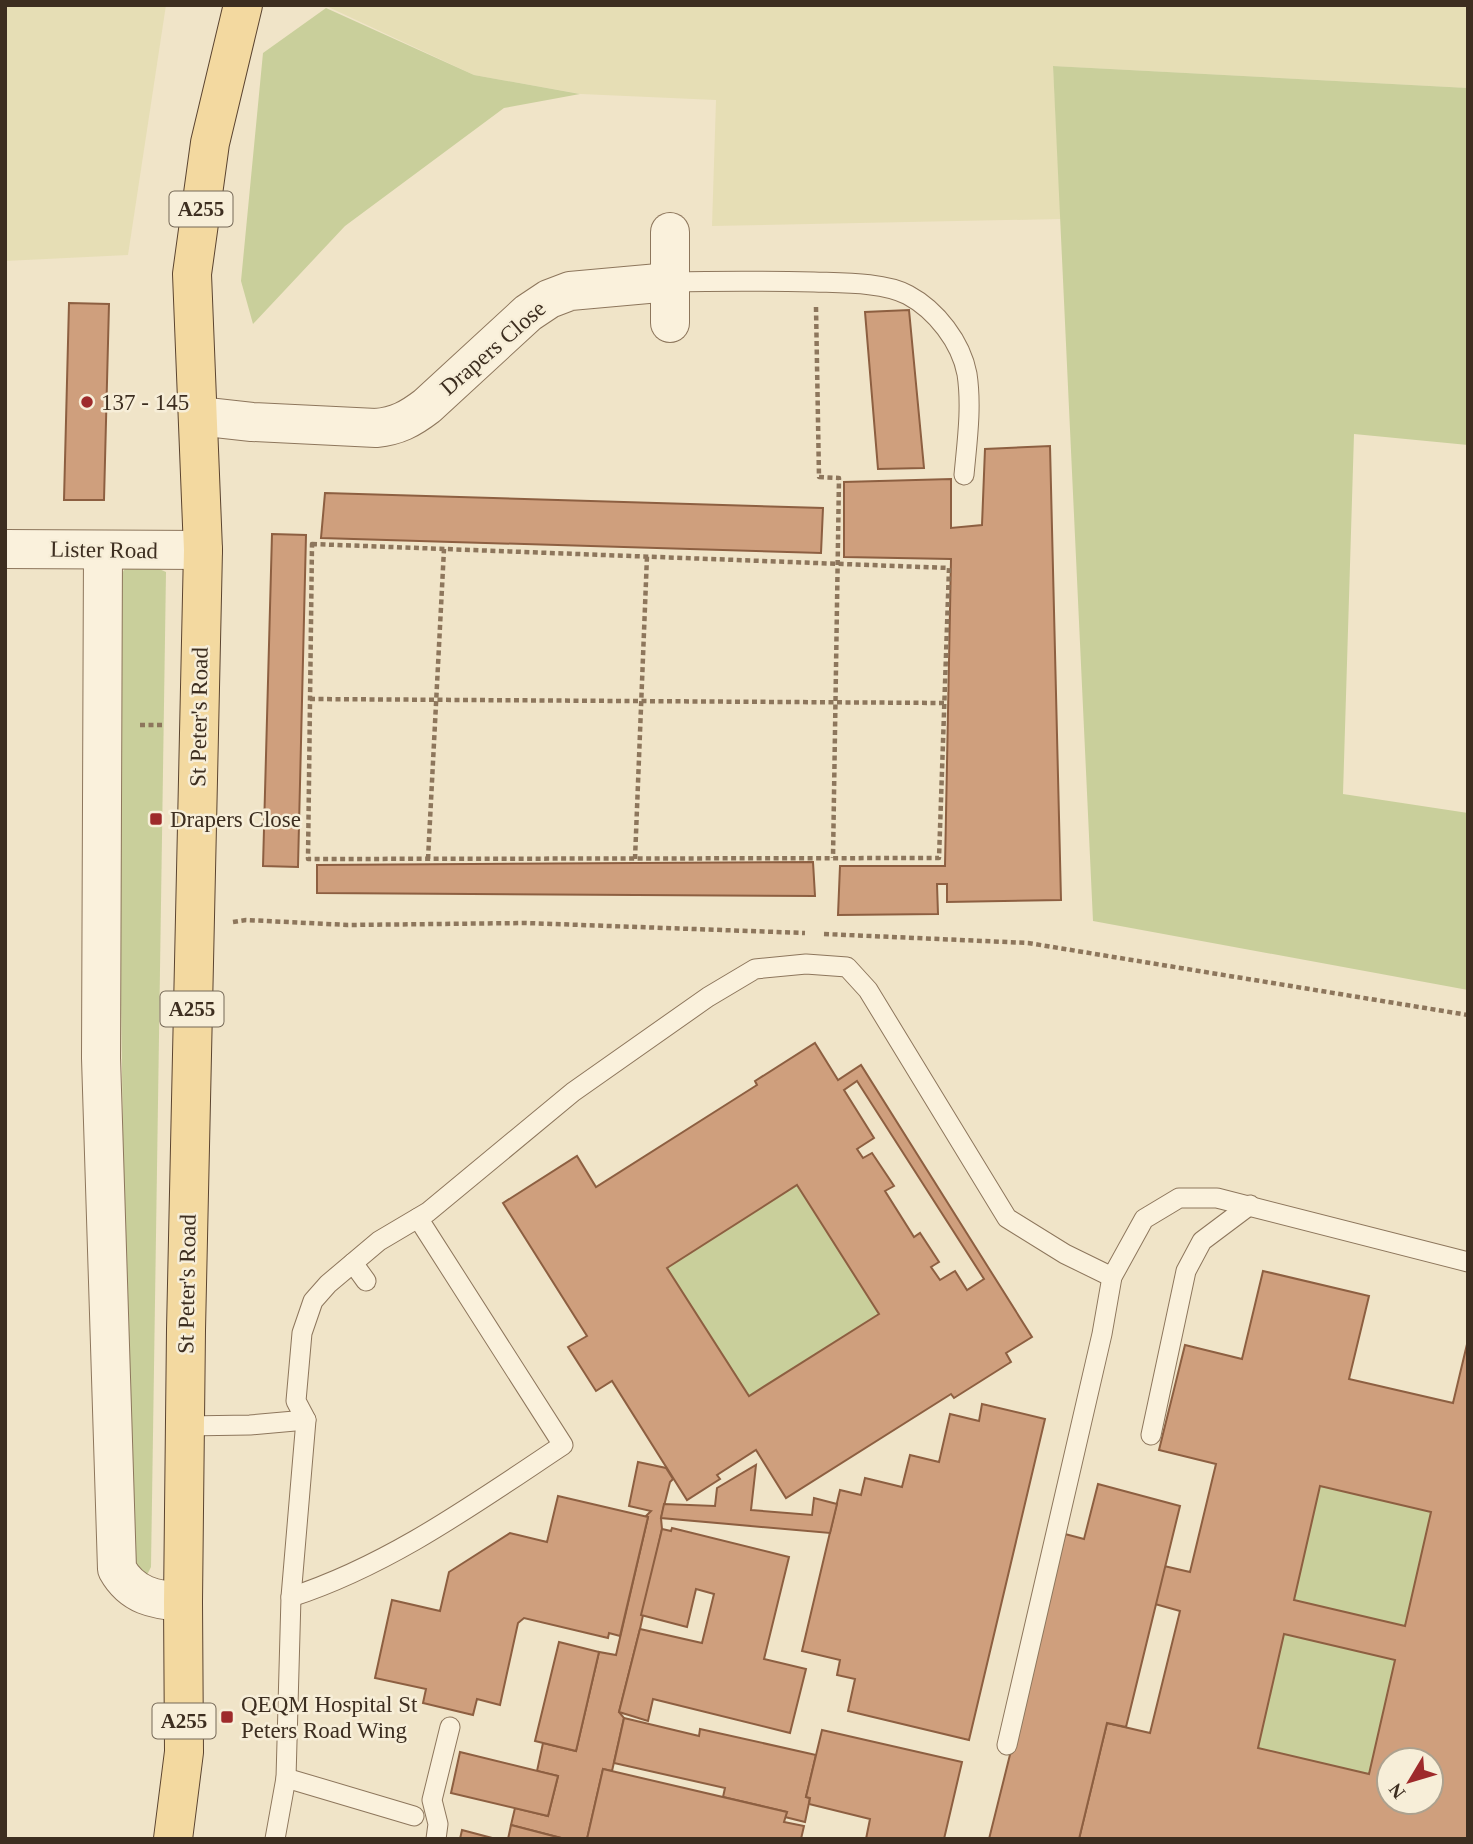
<svg xmlns="http://www.w3.org/2000/svg" width="1473" height="1844" font-family="Georgia,serif">
<style>
.farmland{fill:#e6deb5}
.green{fill:#c9cf9b}
.building{fill:#cf9f7d;stroke:#8d5f41;stroke-width:2;fill-rule:evenodd}
.lines{fill:none;stroke-linecap:round;stroke-linejoin:round}
.lane-casing{stroke:#8d765c;stroke-width:21}
.street-casing{stroke:#8d765c;stroke-width:40}
.primary-casing{stroke:#5b4430;stroke-width:40}
.path{stroke:#8d765c;stroke-width:4.5;stroke-dasharray:5 3.5;stroke-linecap:butt}
.lane{stroke:#faf1dc;stroke-width:19}
.street{stroke:#faf1dc;stroke-width:38}
.primary{stroke:#f3d9a0;stroke-width:38}
.poi-dot{fill:#9e2a2b;stroke:#f7eed8;stroke-width:2.5}
.labels{text-anchor:middle;dominant-baseline:central;stroke-width:5;stroke-linejoin:round;paint-order:stroke}
.shield{fill:#f7eed8;stroke:#756857;stroke-width:2}
.shield-label{font-size:21px;font-weight:bold;fill:#3d2e20}
.street-label{font-size:23px;fill:#3d2e20;stroke:#f7eed8}
.poi-label{font-size:23px;fill:#3d2e20;stroke:#f7eed8;text-anchor:start}
</style>
<rect width="100%" height="100%" fill="#f0e4c8"/>
<g class="farmland">
<polygon points="5,5 166,5 128,255 5,261"/>
<polygon points="324,5 1468,5 1468,88 1053,66 1061,219 712,226 716,100 581,94 474,75"/>
</g>
<g class="green">
<polygon points="326,8 474,75 580,94 504,108 345,226 253,324 241,281 263,53"/>
<polygon points="1053,66 1468,88 1468,445 1354,434 1343,794 1468,813 1468,990 1093,921"/>
<polygon points="133,563 148,564 166,572 151,1567 147,1575 135,1567 129,1545 117,732 119,579 124,570"/>
<polygon points="797,1185 879,1314 749,1396 667,1268"/>
<polygon points="1320,1486 1431,1512 1405,1626 1294,1600"/>
<polygon points="1284,1634 1395,1660 1369,1774 1258,1748"/>
</g>
<g class="building">
<polygon points="69,303 109,304 104,500 64,500"/>
<polygon points="909,310 924,468 878,469 865,312"/>
<polygon points="1050,446 1061,900 947,902 947,884 937,884 938,914 838,915 840,866 945,866 951,559 844,557 844,482 951,479 951,528 982,525 985,449"/>
<polygon points="325,493 823,508 821,553 321,538"/>
<polygon points="272,534 306,535 298,867 263,866"/>
<polygon points="813,862 815,896 317,893 317,865"/>
<path d="M815,1043L838,1080L861,1065L1032,1337L1006,1353L1011,1362L954,1398L951,1394L786,1498L756,1450L717,1475L720,1479L687,1500L612,1381L596,1391L568,1347L587,1336L503,1203L577,1156L596,1187L757,1085L755,1081ZM857,1081L984,1279L967,1290L955,1271L940,1280L931,1267L939,1262L920,1233L914,1237L885,1191L894,1186L872,1153L863,1158L857,1149L874,1138L844,1090ZM797,1185L879,1314L749,1396L667,1268Z"/>
<path d="M1263,1271L1369,1296L1349,1379L1453,1403L1468,1340V1839H1079L1107,1723L1150,1733L1180,1611L1155,1604L1159,1586L1164,1566L1190,1572L1216,1464L1159,1450L1185,1345L1242,1359ZM1320,1486L1431,1512L1405,1626L1294,1600ZM1284,1634L1395,1660L1369,1774L1258,1748ZM1389,1760H1431V1802H1389Z"/>
<polygon points="982,1404 1045,1419 969,1740 848,1711 855,1679 837,1675 840,1660 802,1651 840,1490 861,1495 865,1478 902,1487 910,1455 939,1462 950,1414 979,1421"/>
<polygon points="638,1462 666,1468 673,1479 670,1482 661,1518 662,1529 640,1629 619,1712 624,1718 612,1771 603,1769 587,1839 565,1839 511,1825 515,1808 548,1816 558,1776 537,1771 543,1743 576,1751 599,1652 616,1655 648,1517 646,1516 651,1511 629,1506"/>
<polygon points="756,1465 751,1510 812,1515 814,1498 837,1504 830,1533 661,1518 664,1504 715,1506 717,1488"/>
<polygon points="1098,1484 1180,1506 1126,1727 1107,1723 1079,1839 989,1839 1065,1534 1084,1539"/>
<polygon points="558,1496 648,1517 620,1636 609,1633 608,1638 524,1618 518,1623 500,1705 477,1699 473,1715 423,1703 426,1689 375,1678 392,1600 440,1611 449,1572 510,1533 547,1542"/>
<polygon points="672,1528 789,1557 764,1659 806,1669 790,1733 653,1699 648,1721 619,1712 640,1629 702,1643 714,1594 696,1589 687,1627 641,1615 662,1529 671,1531"/>
<polygon points="559,1642 599,1652 576,1751 535,1741"/>
<polygon points="624,1718 699,1736 700,1729 816,1755 806,1797 810,1798 805,1822 785,1817 787,1812 723,1797 725,1788 614,1763"/>
<polygon points="822,1730 962,1762 944,1839 866,1839 870,1819 809,1804 810,1798 806,1797"/>
<polygon points="460,1752 558,1776 548,1816 451,1793"/>
<polygon points="603,1769 787,1812 784,1822 804,1826 801,1839 587,1839"/>
<polygon points="511,1825 565,1839 508,1839"/>
<polygon points="462,1830 496,1839 460,1839"/>
</g>
<g class="lines">
<g class="lane-casing">
<g id="lane">
<path d="M670,282C718,281 766,281 814,282C841,283 884,282 908,295C936,310 961,342 967,374C972,407 967,442 964,475"/>
<polyline points="353,1263 366,1281"/>
<polyline points="186,1426 250,1425 306,1420"/>
<polyline points="1151,1435 1186,1271 1202,1241 1250,1205"/>
<path d="M291,1597C390,1565 477,1502 563,1445L418,1218"/>
<polyline points="1007,1745 1102,1334 1112,1277 1144,1219 1179,1198 1217,1198 1468,1262"/>
<polyline points="286,1778 414,1816"/>
<polyline points="275,1839 286,1778 291,1597 306,1420 296,1401 302,1333 313,1301 328,1284 379,1241 428,1212 573,1092 708,997 755,969 806,964 847,967 868,990 1007,1218 1065,1254 1112,1277"/>
<polyline points="436,1839 438,1824 432,1800 450,1727"/>
</g>
</g>
<g class="street-casing">
<g id="street">
<polyline points="670,232 670,323"/>
<path d="M198,416L252,422L376,428C397,426 410,419 427,406L528,313L549,299L570,291L670,282"/>
<polyline points="5,549 203,550"/>
<path d="M103,550L101,1058L117,1569C132,1596 155,1600 183,1602"/>
</g>
</g>
<g class="primary-casing">
<polyline id="primary" points="173,1839 184,1752 183,1602 186,1330 203,550 192,274 210,143 243,5"/>
</g>
<g class="path">
<polyline points="816,307 819,477 839,478 833,858"/>
<polygon points="312,544 949,568 939,858 308,859"/>
<polyline points="310,699 944,703"/>
<polyline points="140,725 163,725"/>
<polyline points="428,859 444,549"/>
<polyline points="635,859 647,556"/>
<polyline points="233,922 246,920 348,925 526,923 805,933"/>
<polyline points="824,934 1028,943 1468,1015"/>
</g>
<use href="#lane" class="lane"/>
<use href="#street" class="street"/>
<use href="#primary" class="primary"/>
</g>
<g class="poi-dot">
<circle cx="87" cy="402" r="7"/>
<rect x="149" y="812" width="14" height="14" rx="3.5"/>
<rect x="220" y="1710" width="14" height="14" rx="3.5"/>
</g>
<g class="labels">
<g class="shield">
<rect x="169.5" y="191.5" width="63" height="35" rx="5"/>
<rect x="160.5" y="991.5" width="63" height="35" rx="5"/>
<rect x="152.5" y="1703.5" width="63" height="35" rx="5"/>
</g>
<g class="shield-label">
<text x="201" y="209">A255</text>
<text x="192" y="1009">A255</text>
<text x="184" y="1721">A255</text>
</g>
<g class="street-label">
<text transform="translate(493 348) rotate(-41)">Drapers Close</text>
<text transform="translate(104 550) rotate(1)">Lister Road</text>
<text transform="translate(199 717) rotate(-89)">St Peter's Road</text>
<text transform="translate(187 1284) rotate(-89)">St Peter's Road</text>
</g>
<g class="poi-label">
<text x="101" y="402">137 - 145</text>
<text x="170" y="819">Drapers Close</text>
<text x="241" y="1704">QEQM Hospital St<tspan x="241" dy="26">Peters Road Wing</tspan></text>
</g>
</g>
<rect width="1473" height="1844" fill="none" stroke="#3d2e20" stroke-width="14"/>
<g transform="translate(1410 1781) rotate(232)"><circle r="33" fill="#f7eed8" stroke="#ada18e" stroke-width="2"/>
<path d="M0-5L12 26L0 18L-12 26Z" fill="#9e2a2b"/>
<text y="-10" font-size="19" font-weight="bold" text-anchor="middle" fill="#3d2e20">N</text>
</g>
</svg>
